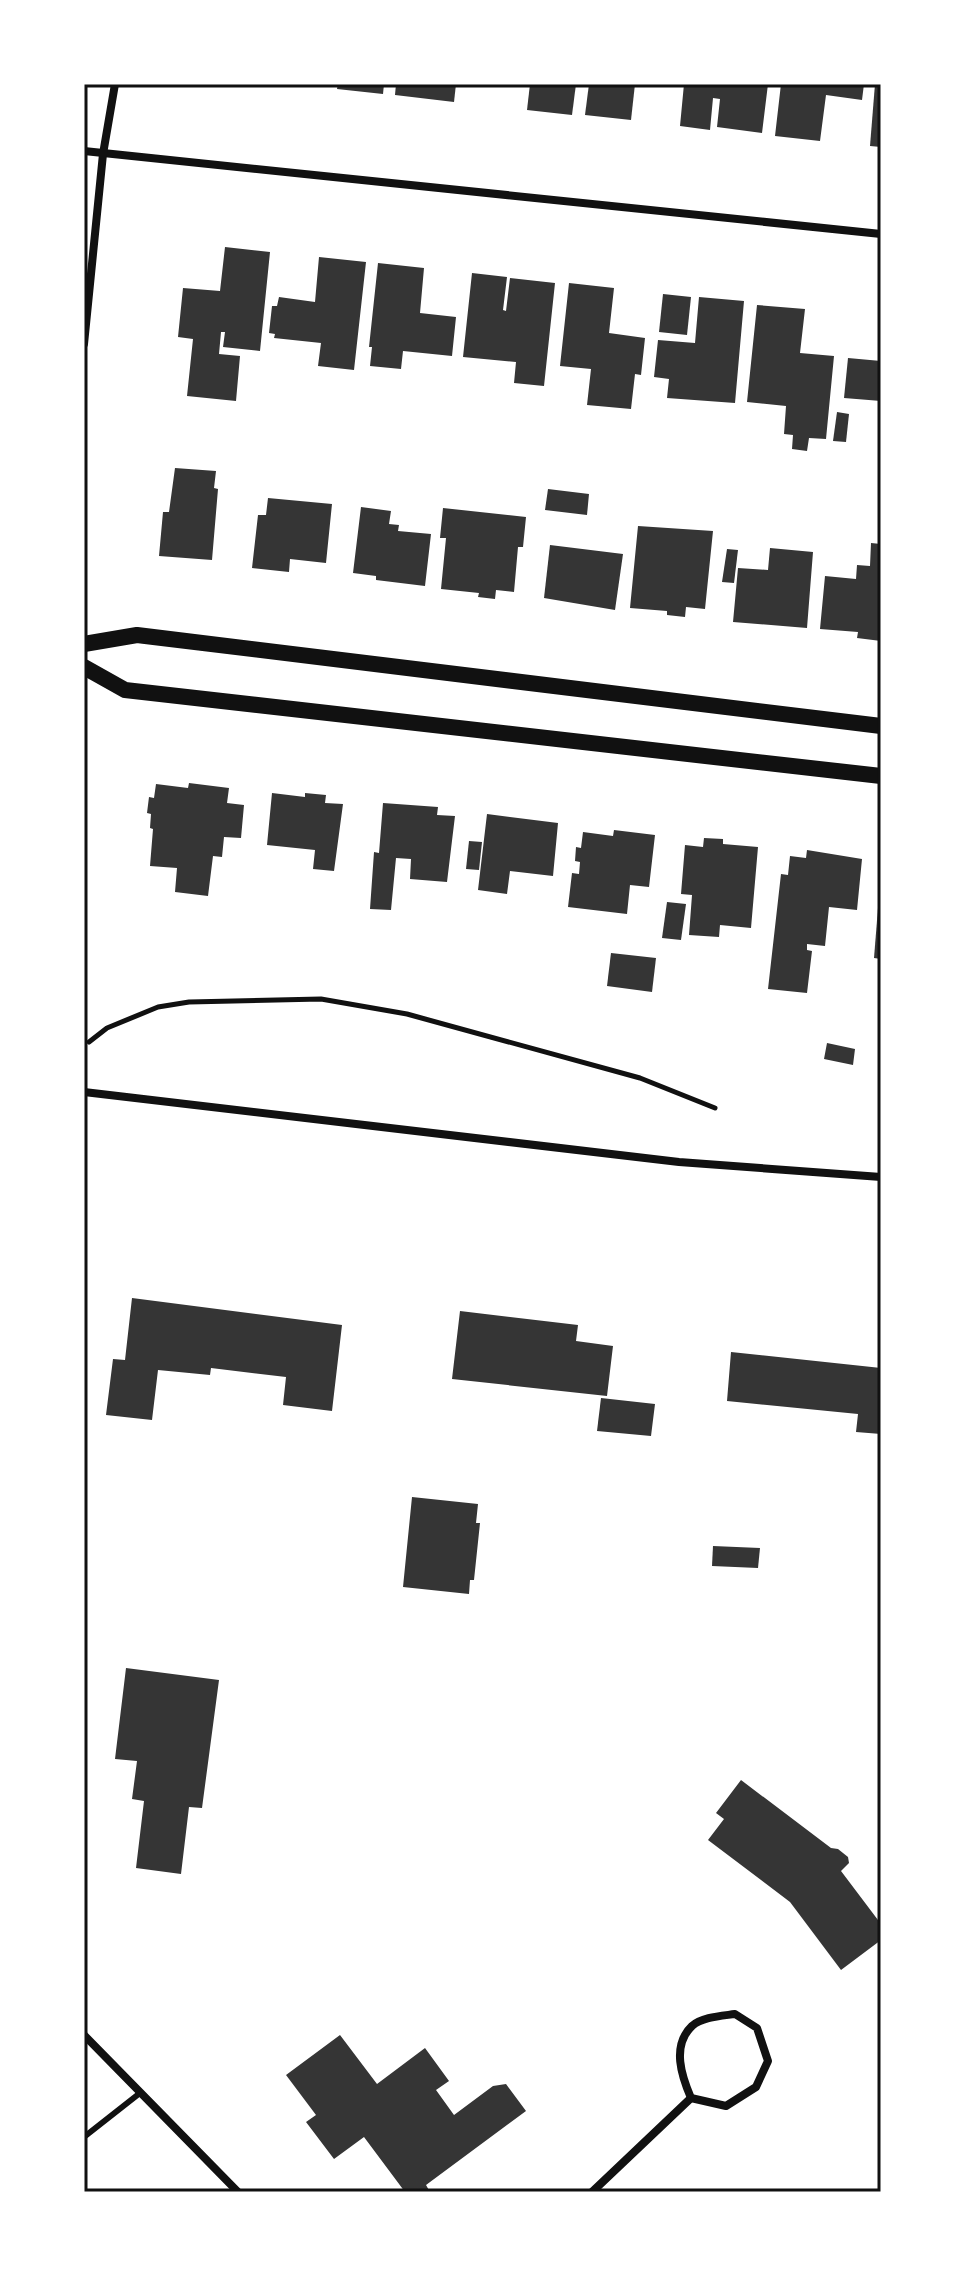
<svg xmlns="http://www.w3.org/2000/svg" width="965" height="2276" font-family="Mulish,sans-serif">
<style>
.building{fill:#353535}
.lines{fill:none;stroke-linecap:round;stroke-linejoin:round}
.path{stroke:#111;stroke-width:5}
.service{stroke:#111;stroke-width:6}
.minor{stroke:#111;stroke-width:8}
.secondary{stroke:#111;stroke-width:16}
.neatline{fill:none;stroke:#111;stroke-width:3}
</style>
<rect width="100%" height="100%" fill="#fff"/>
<g class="building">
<polygon points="338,84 384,84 383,94 337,89"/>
<polygon points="396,84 456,84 454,102 395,95"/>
<polygon points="530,84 576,84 572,115 527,110"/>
<polygon points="589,84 635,84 631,120 585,115"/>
<polygon points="684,84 768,84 762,133 717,127 720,99 713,98 710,130 680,126"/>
<polygon points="781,84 864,84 862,100 826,95 820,141 775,136"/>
<polygon points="875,84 881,84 881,147 870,146"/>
<polygon points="225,247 270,252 260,351 223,347 225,332 221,332 219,354 240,356 236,401 187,396 193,339 178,337 183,288 220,291"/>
<polygon points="319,257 366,262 354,370 318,366 321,343 274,338 275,334 269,333 272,306 277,306 279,297 315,302"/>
<polygon points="378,263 424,268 420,313 456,317 452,356 403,351 401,369 370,366 372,347 369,347"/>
<polygon points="472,273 507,277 503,310 506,311 510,278 555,283 544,386 514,383 516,362 463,357"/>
<polygon points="569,283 614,288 609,333 645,338 641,375 635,374 631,409 587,405 591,369 560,366"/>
<polygon points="663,294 691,297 687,335 659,332"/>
<polygon points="699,297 744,301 735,403 667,398 669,379 654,377 658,340 695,343"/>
<polygon points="757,305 805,309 800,353 834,356 826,439 809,438 807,451 792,449 793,435 784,434 786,406 747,402"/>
<polygon points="848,358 881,361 881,401 844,398"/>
<polygon points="837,412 849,414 846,442 833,441"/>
<polygon points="175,468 216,471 214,488 218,489 212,560 159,556 163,512 169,512"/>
<polygon points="548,489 589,494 587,515 545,510"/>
<polygon points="268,498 332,504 326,563 290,559 289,572 252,568 258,515 266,515"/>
<polygon points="361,507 391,511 389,524 399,525 398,531 431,534 425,586 376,580 376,576 353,573"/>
<polygon points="443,508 526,517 523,547 518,547 514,592 496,590 495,599 478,597 479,593 441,589 446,538 440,538"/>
<polygon points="638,526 713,531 705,609 686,607 685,617 667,615 667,611 630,608"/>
<polygon points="871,543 881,544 881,641 857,638 858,632 820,629 825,576 856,579 857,565 870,566"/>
<polygon points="550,545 623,554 615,610 544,598"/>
<polygon points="770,548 813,552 807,628 733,622 738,568 768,570"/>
<polygon points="727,549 738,550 734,583 722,582"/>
<polygon points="189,783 229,788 227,803 244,805 241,838 224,837 222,857 213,856 208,896 175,892 177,868 150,866 153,829 150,828 151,814 147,813 149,797 154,798 156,784 188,788"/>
<polygon points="272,793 305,797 305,793 326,795 325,803 343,804 334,871 313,869 315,850 267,845"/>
<polygon points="383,803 438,807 437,815 455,816 447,882 410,879 411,859 396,858 391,910 370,909 374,852 379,853"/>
<polygon points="487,814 558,823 553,876 510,871 507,894 478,890"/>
<polygon points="614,830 655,835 649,887 630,885 627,914 568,907 572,873 579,874 580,862 575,861 576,847 581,848 583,832 613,836"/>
<polygon points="704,838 723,839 723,844 758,847 751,928 720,925 719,937 689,935 692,895 681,894 685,845 703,847"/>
<polygon points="469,841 482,842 479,870 466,869"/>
<polygon points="807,850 862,859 857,910 829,907 825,946 807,944 807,950 812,951 807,993 768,989 781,874 788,875 790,856 806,858"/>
<polygon points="667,902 686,904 681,940 662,938"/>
<polygon points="878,908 881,908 881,959 874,958"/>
<polygon points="611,953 656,958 652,992 607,986"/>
<polygon points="827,1043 855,1049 853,1065 824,1059"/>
<polygon points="132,1298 342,1325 332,1411 283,1405 286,1377 211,1368 210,1375 158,1370 152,1420 106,1415 113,1359 125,1360"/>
<polygon points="460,1311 578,1325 576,1341 613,1346 607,1396 452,1379"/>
<polygon points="731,1352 881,1368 881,1434 856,1432 858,1414 727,1401"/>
<polygon points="601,1398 655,1404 651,1436 597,1431"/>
<polygon points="412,1497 478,1504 476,1523 480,1523 474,1580 470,1580 469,1594 403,1587"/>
<polygon points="713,1546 760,1548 758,1568 712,1566"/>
<polygon points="126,1668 219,1680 202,1808 189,1807 181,1874 136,1868 144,1801 132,1799 137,1761 115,1759"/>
<polygon points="741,1780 831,1848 838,1849 848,1857 849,1863 841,1871 881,1924 881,1940 841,1970 790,1902 708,1840 724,1819 716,1813"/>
<polygon points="340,2035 377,2084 425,2048 449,2081 436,2090 454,2115 493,2086 506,2084 526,2111 426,2185 430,2192 405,2192 364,2137 334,2159 306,2122 316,2115 286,2075"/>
</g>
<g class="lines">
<polyline class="path" points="89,1042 107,1028 158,1007 189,1002 321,999 407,1014 640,1078 715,1108"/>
<polyline class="service" points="84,2137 140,2093"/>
<g class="minor">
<polyline points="84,151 881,234"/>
<polyline points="84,344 103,154 115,84"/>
<polyline points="84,1092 679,1162 881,1177"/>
<path d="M735,2014L757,2028L768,2061L756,2087L726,2106L691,2098C682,2077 671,2046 692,2026C702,2017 721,2016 735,2014Z"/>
<polyline points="84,2035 238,2192"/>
<polyline points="592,2192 691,2098"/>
</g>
<g class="secondary">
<polyline points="84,644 137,635 881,726"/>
<polyline points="84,667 125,690 881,776"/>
</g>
</g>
<rect width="965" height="2276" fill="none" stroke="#ffffff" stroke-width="172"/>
<rect x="86" y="86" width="793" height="2104" class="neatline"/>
</svg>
